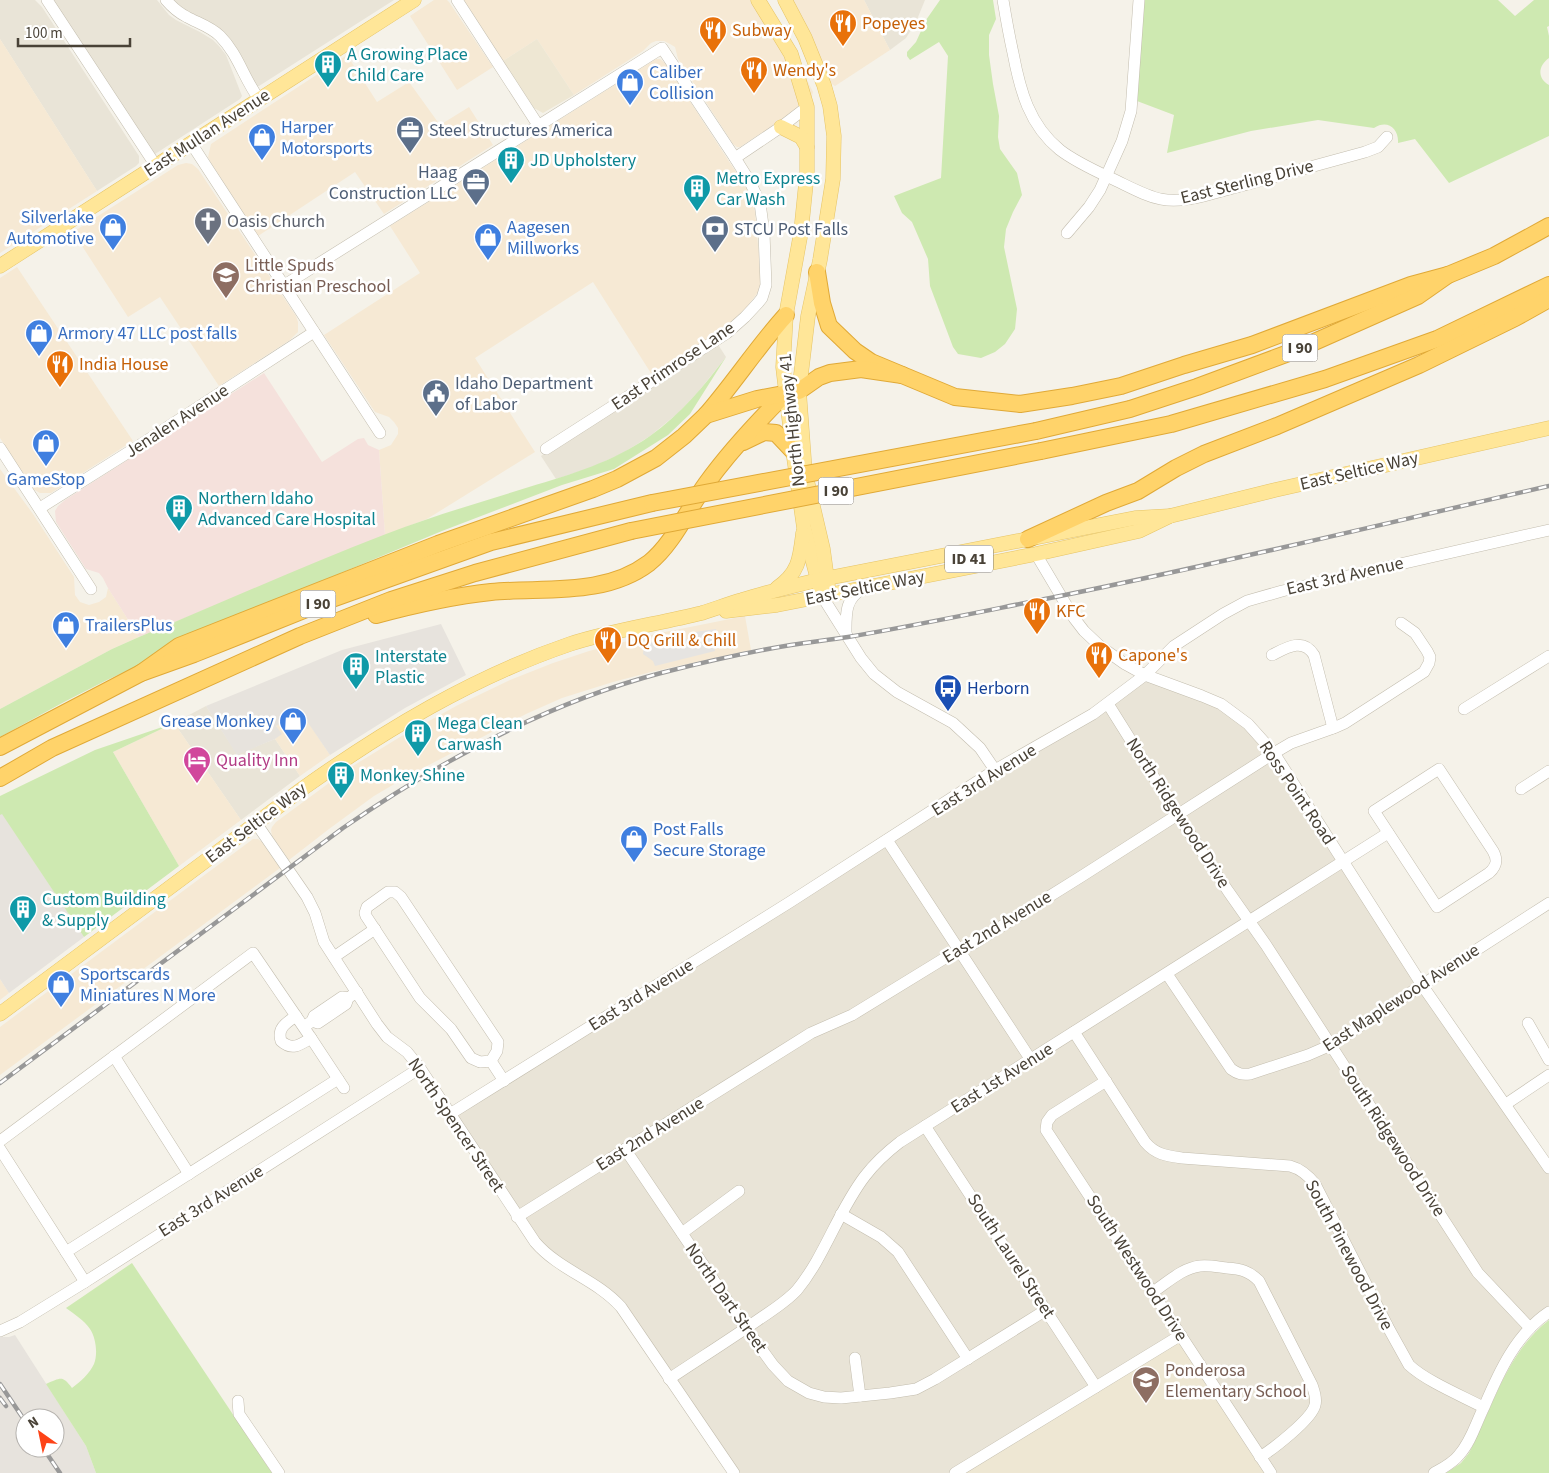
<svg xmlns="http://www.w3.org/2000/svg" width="1549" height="1473" font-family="'Source Sans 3',sans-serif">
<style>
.residential{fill:#e9e4d7}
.commercial{fill:#f6e9d4}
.industrial{fill:#e7e3dd;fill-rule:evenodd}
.education{fill:#eee7d3}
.medical{fill:#f5e1dc}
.green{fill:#cee9b1}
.parking{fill:#e6e4e1}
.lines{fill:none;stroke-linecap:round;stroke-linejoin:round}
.minor-casing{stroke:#c3bdae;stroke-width:12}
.major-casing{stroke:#e6c466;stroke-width:15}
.highway-casing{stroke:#e0a937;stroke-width:18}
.minor{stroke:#fff;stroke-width:11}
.major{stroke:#ffe698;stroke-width:14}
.highway{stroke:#ffd36a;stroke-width:16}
.rail-casing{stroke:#989898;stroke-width:4.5}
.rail{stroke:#fff;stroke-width:2.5;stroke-dasharray:8;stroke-linecap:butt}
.highway-bridge-casing{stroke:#e0a937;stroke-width:18;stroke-linecap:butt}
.highway-bridge{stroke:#ffd36a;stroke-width:16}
.labels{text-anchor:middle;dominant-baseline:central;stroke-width:5;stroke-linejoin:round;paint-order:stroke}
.shield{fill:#fff;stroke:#807b73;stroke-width:1}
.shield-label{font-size:16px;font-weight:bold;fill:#494237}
.food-label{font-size:18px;fill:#c56008;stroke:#fff;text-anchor:start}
.culture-label{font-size:18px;fill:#0d838f;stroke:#fff;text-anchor:start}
.shop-label{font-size:18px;fill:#366cbe;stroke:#fff;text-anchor:start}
.service-label{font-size:18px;fill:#4e5e75;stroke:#fff;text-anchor:start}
.street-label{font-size:18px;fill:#494237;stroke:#fff}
.worship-label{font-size:18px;fill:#5b616d;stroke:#fff;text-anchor:start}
.education-label{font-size:18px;fill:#785e54;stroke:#fff;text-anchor:start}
.transit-label{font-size:18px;fill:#164399;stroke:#fff;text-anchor:start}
.hotel-label{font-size:18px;fill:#b23c85;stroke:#fff;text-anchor:start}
</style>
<rect width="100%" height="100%" fill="#f5f2e9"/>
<g class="residential">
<polygon points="0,0 35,0 42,7 139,156 139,163 136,166 97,191 0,39"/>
<polygon points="49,0 157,0 169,15 176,20 200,32 213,40 219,46 226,55 242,96 240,99 155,154 152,154"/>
<polygon points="171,0 394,0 259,86 256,86 241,57"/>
<polygon points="864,0 925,0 916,22 906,38 890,50"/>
<polygon points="717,343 726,357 698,392 678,413 650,436 623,453 590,468 556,479 541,456"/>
<polygon points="1145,675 1174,685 1248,724 1549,1168 1549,1312 1530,1328 1469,1440 1434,1473 730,1473 628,1317 551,1259 450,1114"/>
<polygon points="206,706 237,754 275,739 300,776 241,820 174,723"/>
</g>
<g class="commercial">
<polygon points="434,0 447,0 449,2 493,67 457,90 410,16"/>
<polygon points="464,0 765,0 796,58 813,92 811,100 809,102 740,147 737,147 733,144 678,59 675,47 670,44 664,41 656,41 651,43 643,51 574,95 537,39 503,61"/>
<polygon points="791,0 864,0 890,50 835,86 832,84"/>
<polygon points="0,39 97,191 0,253"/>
<polygon points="347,55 377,102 409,82 440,125 469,107 493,145 384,214 355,172 258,236 211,163 208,157 211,144"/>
<polygon points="656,59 660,59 665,63 747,189 751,199 755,211 761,278 759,291 746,308 716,336 654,378 593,282 475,358 535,452 427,519 385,535 379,450 391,445 398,434 398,428 394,422 389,417 375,412 324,335 420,273 390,226"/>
<polygon points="186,163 192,164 198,169 296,316 298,322 298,332 290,340 219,386 160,297 128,317 73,232 178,165"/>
<polygon points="17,267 133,441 51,493 40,493 33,489 0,438 0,278"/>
<polygon points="0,469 33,514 74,577 75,595 80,602 89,605 99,602 106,597 108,588 139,637 112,649 0,709"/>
<polygon points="745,616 751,650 651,672 613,682 562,698 526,714 408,776 374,796 329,829 289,860 272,836 271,830 272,827 276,822 348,769 400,737 458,705 510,680 553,663 589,651 655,634"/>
<polygon points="300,710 330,755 300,776 275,739 281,734 276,726"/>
<polygon points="174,723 241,820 179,866 113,752"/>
<polygon points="253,839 258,839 262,842 280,868 0,1075 0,1027"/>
<polygon points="0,979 9,993 0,1000"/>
</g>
<g class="industrial">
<polygon points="441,624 466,675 405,708 330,755 300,711 276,726 282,734 275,739 237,755 206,706 342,650"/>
<polygon points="2,813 84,937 9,993 0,979 0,814"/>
<path d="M15,1335L86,1446L96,1473H0V1337H9ZM25,1418H55V1448H25Z"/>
</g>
<g class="education">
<polygon points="537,39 574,95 543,113 534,108 503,61"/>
<polygon points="1181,1335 1269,1473 954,1473"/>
</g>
<polygon class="medical" points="264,373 322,462 358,439 364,438 368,445 379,450 385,535 139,637 108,588 103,578 99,573 86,569 56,522 55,511 58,506 65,500"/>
<g class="green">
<polygon points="940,0 993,0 996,19 989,35 989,55 993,84 999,116 998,137 1000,149 1017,173 1022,195 1013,212 1006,229 1004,247 1017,309 1015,329 1005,344 995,352 981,358 958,354 953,347 930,286 928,259 912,222 902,213 894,196 941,178 948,56 939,42 910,60 907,56 907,52 916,42 926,20"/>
<path d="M1144,0H1498L1515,16L1534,0H1549V26L1547,27L1549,36V58C1538,66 1537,78 1549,85V136L1449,183L1415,139L1398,143C1399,128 1387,119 1374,128L1318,120L1251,131L1167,153L1174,115L1137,101Z"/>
<path d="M726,357L690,414L668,435L614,469L562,485L442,531L312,585L107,680L64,702L0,737V709L112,649L139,637C221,603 303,566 386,534C433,516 481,502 529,487C572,474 613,462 650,436C681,414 703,387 726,357Z"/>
<polygon points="174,723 113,752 179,866 84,937 2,814 0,815 0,796 95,750"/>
<path d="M132,1263L272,1473H96L86,1446L46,1384C61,1378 62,1375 72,1388C80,1382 90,1373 94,1364C98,1354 96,1338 90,1329C84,1320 74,1314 66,1308Z"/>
<path d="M1549,1320V1473H1446L1461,1463L1469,1453C1493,1407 1507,1352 1549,1320Z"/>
</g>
<polygon class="parking" points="716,629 718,642 714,645 715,651 655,666 653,661 643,654 644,644 682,635 684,640 694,638 696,639 695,632"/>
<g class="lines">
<g class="minor-casing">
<g id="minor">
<polyline points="47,0 156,166"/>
<path d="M166,0C172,7 179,13 187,17C198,23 211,27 220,36C238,54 244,79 259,99"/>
<polyline points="457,0 538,125"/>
<path d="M1003,0C1006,18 1009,35 1013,53C1020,90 1029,125 1060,150C1077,163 1098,172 1117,181C1152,198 1164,206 1204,196L1365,152L1378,147L1387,137"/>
<polyline points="191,143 380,433"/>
<polyline points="735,158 781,127 807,107"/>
<polyline points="1067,233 1089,207 1100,190 1122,141 1131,111 1139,0"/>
<polyline points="283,286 662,48 735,158 750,182 760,203 764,233 766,285 762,298 758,303 745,317 727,333 546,449"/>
<polyline points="0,448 91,589"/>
<polyline points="40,508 140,445 314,332"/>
<polyline points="1036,554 1074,618 1084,631 1101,647 1125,664 1145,675 1202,696 1221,704 1248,724 1274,753 1422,985 1549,1168"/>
<polyline points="822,596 861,658 874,674 897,692 953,723 980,748 995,770"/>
<path d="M846,632C846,614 845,598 863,589"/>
<path d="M1272,655C1286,648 1303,637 1314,655L1333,728"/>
<polyline points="1108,704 1177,814 1228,891 1266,945 1478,1273 1530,1328"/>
<polyline points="1464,709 1549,656"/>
<path d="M1439,769L1493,851C1498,860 1497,866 1489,873L1437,907L1374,811Z"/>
<polyline points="1521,789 1549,771"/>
<path d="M256,823L307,897L315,913L324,942L377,1024L387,1037L407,1052L420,1068L535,1242C560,1271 596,1279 621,1307L734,1473"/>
<polyline points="887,840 1031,1060"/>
<polyline points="334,957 375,929"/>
<path d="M1167,974L1231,1069C1238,1074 1242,1075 1250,1074L1308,1055L1331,1045L1422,985L1549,903"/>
<path d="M296,1016L311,1038C300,1045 292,1051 281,1041C277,1028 286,1023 296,1016Z"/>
<polyline points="312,1021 318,1023 346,1004 348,998 357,992"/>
<polyline points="1528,1023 1549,1060"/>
<polyline points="308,1024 312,1021 314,1016 342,997 348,998"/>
<path d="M1074,1032L1145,1142C1155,1154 1166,1156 1182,1158L1290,1166C1301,1169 1308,1175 1315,1184L1389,1329L1409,1365C1426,1381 1462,1396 1483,1407"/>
<polyline points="311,1038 344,1088"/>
<polyline points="114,1056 189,1174"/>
<polyline points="491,1061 480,1062 471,1058 451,1029 420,998 366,916 365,913 367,907 388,892 395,892 401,897 498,1042 497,1051 491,1061 504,1081"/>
<polyline points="1106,1081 1052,1115 1047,1122 1046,1130 1271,1473"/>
<polyline points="1506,1104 1549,1075"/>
<polyline points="450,1114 790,902 995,770 1093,714 1145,675 1174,646 1223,614 1247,601 1282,591 1549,530"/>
<polyline points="925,1126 1096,1387"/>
<polyline points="0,1141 253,953 296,1016"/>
<polyline points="0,1149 66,1252"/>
<polyline points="625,1149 746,1328 773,1365 788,1381 809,1393 824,1397 841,1398 890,1393 916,1389 935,1379 1046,1310"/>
<polyline points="841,1214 881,1237 898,1252 968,1359"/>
<polyline points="517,1217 811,1033 852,1015 945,958 973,944 1082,876 1274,753 1291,743 1336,727 1345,723 1424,672 1429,663 1430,657 1427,651 1415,633 1401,623"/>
<polyline points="682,1233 739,1191"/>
<polyline points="85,1282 66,1252 338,1079"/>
<path d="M1153,1292C1167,1283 1182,1268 1200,1266C1209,1265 1218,1267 1227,1268C1241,1269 1249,1271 1259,1281L1312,1385C1314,1391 1317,1398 1315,1405C1312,1419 1273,1449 1260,1457"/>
<polyline points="0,1331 20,1322 85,1282 420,1068"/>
<polyline points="855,1358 860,1396"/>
<path d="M669,1379C699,1359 729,1340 758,1320C771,1311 786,1302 797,1290C825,1256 838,1211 865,1176C875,1163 887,1152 900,1142L1388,833"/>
<polyline points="238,1401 239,1414 279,1473"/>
<polyline points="955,1473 1181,1335"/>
<path d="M1434,1473C1443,1468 1453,1463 1459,1455C1471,1442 1476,1423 1484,1407C1499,1372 1516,1334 1549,1312"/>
</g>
</g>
<g class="major-casing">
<g id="major">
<polyline points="758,0 791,54 807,107 807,173 801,232 786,315 783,367 793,451 804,528 820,588"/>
<polyline points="785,0 805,38 824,85 830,106 834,136 833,179 820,260 808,316 799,391 805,472 823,549 828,586"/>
<polyline points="781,127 801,137 807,147"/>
<polyline points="0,266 414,0"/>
<path d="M777,588C799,573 800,558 803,533"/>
<polyline points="726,611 777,605 1036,554 1139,531 1170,516 1275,490 1549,428"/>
<path d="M0,1014L302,789C385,730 473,677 570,644C613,630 658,624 702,613C715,609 728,604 742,600C767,592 793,586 818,580L1135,518L1170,516"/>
</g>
</g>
<g class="highway-casing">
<g id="highway">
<polyline points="817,272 822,303 829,326 855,351 871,362 955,397 1020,404 1072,396 1121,386 1184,365 1252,345 1411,285 1448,275"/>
<path d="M706,415C734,383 757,347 786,315"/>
<polyline points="1036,431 1130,409 1197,387 1294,351 1418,296 1448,275 1494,256 1549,226"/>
<polyline points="743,442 764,432 776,433 793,451"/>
<polyline points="1041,451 1171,424 1325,379 1437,339 1549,285"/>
<polyline points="1028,539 1106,503 1138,491 1176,468 1204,454 1277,426 1419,365 1515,318 1549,299"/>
<path d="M376,615C413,605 453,596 491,592C544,587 604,597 649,563C673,544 688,509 706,484C729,452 759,420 786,393"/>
<polyline points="141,673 179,646 438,544 593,489 617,479 656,458 684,436 706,415 757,399 799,391 819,377 830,373 861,369 902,375"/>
<polyline points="0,747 141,673 194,654 329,600 491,542 652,503"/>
<polyline points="0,778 52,748 300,636 391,600 475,573 631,531"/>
</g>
</g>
<use href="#minor" class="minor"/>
<use href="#major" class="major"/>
<use href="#highway" class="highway"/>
<g class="rail-casing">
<g id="rail">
<path d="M0,1083L343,828C440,761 547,703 661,673C704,662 748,652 791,645C810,642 829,640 848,637C919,625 989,610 1060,596C1224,563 1386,523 1549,486"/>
<polyline points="0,1384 25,1421"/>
<polyline points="0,1398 6,1406"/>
<polyline points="43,1448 60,1473"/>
</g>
</g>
<use href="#rail" class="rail"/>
<g class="highway-bridge-casing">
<g id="highway-bridge">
<polyline points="652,503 1036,431"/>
<polyline points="631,531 1041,451"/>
</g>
</g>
<use href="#highway-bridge" class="highway-bridge"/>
</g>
<defs>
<g id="restaurant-pin" transform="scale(1.4375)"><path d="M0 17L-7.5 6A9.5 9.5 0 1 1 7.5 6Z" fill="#e8710a" stroke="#fff"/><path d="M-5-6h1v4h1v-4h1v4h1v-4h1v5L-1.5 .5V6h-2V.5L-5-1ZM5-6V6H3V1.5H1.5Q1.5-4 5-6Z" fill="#fff"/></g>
<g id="building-pin" transform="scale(1.4375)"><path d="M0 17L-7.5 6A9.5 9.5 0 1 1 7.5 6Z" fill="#0f9aa8" stroke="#fff"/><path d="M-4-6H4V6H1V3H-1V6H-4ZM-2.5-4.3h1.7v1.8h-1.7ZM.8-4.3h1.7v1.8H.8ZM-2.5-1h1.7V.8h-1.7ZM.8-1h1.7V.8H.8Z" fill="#fff"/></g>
<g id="shop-pin" transform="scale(1.4375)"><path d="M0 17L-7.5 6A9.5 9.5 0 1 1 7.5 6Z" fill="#3f7fe0" stroke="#fff"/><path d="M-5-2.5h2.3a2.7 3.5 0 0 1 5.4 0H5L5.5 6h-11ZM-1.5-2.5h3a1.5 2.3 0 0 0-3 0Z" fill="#fff"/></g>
<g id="office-pin" transform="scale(1.4375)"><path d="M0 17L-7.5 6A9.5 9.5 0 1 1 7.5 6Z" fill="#5c6f8a" stroke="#fff"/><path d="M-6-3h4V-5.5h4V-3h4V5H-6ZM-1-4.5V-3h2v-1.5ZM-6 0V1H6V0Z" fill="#fff"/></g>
<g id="church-pin" transform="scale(1.4375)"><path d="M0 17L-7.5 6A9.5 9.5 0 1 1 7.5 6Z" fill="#6b7280" stroke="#fff"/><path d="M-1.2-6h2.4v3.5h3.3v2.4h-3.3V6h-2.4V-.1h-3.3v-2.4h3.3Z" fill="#fff"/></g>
<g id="bank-pin" transform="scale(1.4375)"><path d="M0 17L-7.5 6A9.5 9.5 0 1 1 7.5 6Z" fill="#5c6f8a" stroke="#fff"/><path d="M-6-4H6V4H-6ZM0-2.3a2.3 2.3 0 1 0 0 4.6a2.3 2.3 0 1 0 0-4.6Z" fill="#fff"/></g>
<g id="school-pin" transform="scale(1.4375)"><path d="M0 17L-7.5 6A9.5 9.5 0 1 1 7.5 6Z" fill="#8d6e63" stroke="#fff"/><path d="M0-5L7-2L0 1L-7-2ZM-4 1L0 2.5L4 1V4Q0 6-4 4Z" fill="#fff"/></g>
<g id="civic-pin" transform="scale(1.4375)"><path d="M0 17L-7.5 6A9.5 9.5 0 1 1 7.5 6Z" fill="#5c6f8a" stroke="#fff"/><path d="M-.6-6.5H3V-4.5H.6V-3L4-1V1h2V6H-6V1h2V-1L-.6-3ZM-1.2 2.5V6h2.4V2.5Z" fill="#fff"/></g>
<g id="bus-pin" transform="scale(1.4375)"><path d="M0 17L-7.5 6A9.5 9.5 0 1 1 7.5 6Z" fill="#1a4fb4" stroke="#fff"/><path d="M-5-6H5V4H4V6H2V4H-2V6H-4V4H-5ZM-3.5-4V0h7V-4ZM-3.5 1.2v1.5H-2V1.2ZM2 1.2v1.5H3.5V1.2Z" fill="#fff"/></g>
<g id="hotel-pin" transform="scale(1.4375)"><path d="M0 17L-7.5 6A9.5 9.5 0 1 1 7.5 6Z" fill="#d1479c" stroke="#fff"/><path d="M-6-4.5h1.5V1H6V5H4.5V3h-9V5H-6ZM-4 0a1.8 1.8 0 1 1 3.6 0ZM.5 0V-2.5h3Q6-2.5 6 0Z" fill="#fff"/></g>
</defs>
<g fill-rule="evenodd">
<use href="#restaurant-pin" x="843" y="23"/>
<use href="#restaurant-pin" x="713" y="30"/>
<use href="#building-pin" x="328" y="64"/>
<use href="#restaurant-pin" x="754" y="70"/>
<use href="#shop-pin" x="630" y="82"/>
<use href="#office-pin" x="410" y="130"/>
<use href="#shop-pin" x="262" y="137"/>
<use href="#building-pin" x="511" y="160"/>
<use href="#office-pin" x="476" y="182"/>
<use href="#building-pin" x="697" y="188"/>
<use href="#church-pin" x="208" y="221"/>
<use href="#shop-pin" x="113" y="227"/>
<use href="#bank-pin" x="715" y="229"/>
<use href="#shop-pin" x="488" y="237"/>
<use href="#school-pin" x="226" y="275"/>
<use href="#shop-pin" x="39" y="333"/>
<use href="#restaurant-pin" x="60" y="364"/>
<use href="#civic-pin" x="436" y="393"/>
<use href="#shop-pin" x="46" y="443"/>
<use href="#building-pin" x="179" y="508"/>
<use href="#restaurant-pin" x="1037" y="611"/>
<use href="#shop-pin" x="66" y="625"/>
<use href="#restaurant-pin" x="608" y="640"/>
<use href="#restaurant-pin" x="1099" y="655"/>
<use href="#building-pin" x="356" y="666"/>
<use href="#bus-pin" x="948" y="688"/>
<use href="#shop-pin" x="293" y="721"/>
<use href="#building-pin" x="418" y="733"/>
<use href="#hotel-pin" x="197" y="760"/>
<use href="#building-pin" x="341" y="775"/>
<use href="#shop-pin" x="634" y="839"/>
<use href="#building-pin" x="23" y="909"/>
<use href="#shop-pin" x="61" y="984"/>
<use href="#school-pin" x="1146" y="1380"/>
</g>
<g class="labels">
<g class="shield">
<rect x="1282.5" y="334.5" width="35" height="27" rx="4"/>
<rect x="818.5" y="477.5" width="35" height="27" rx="4"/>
<rect x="945" y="545.5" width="48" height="27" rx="4"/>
<rect x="300.5" y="590.5" width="35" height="27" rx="4"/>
</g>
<g class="shield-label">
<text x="1300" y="348">I 90</text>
<text x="836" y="491">I 90</text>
<text x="969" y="559">ID 41</text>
<text x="318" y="604">I 90</text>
</g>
<g class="food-label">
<text x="862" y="23">Popeyes</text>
<text x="732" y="30">Subway</text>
<text x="773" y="70">Wendy's</text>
<text x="79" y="364">India House</text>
<text x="1056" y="611">KFC</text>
<text x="627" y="640">DQ Grill &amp; Chill</text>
<text x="1118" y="655">Capone's</text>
</g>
<g class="culture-label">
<text x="347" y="54">A Growing Place<tspan x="347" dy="21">Child Care</tspan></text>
<text x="530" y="160">JD Upholstery</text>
<text x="716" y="178">Metro Express<tspan x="716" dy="21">Car Wash</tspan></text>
<text x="198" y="498">Northern Idaho<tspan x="198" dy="21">Advanced Care Hospital</tspan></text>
<text x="375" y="656">Interstate<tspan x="375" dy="21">Plastic</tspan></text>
<text x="437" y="723">Mega Clean<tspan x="437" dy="21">Carwash</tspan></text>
<text x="360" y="775">Monkey Shine</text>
<text x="42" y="899">Custom Building<tspan x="42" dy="21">&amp; Supply</tspan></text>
</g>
<g class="shop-label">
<text x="649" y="72">Caliber<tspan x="649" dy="21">Collision</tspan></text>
<text x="281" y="127">Harper<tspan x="281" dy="21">Motorsports</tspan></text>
<text x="94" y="217" text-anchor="end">Silverlake<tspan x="94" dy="21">Automotive</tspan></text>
<text x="507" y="227">Aagesen<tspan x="507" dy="21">Millworks</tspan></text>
<text x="58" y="333">Armory 47 LLC post falls</text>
<text x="46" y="479" text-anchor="middle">GameStop</text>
<text x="85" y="625">TrailersPlus</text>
<text x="274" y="721" text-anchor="end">Grease Monkey</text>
<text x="653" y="829">Post Falls<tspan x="653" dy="21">Secure Storage</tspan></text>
<text x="80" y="974">Sportscards<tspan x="80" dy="21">Miniatures N More</tspan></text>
</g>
<g class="service-label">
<text x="429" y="130">Steel Structures America</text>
<text x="457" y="172" text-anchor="end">Haag<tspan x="457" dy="21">Construction LLC</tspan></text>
<text x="734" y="229">STCU Post Falls</text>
<text x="455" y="383">Idaho Department<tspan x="455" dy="21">of Labor</tspan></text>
</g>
<g class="street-label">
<text transform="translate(207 133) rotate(-33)">East Mullan Avenue</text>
<text transform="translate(1247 182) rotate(-14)">East Sterling Drive</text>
<text transform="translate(673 366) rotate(-34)">East Primrose Lane</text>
<text transform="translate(792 420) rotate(-96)">North Highway 41</text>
<text transform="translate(177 421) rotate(-33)">Jenalen Avenue</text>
<text transform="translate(1359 471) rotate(-13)">East Seltice Way</text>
<text transform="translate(1345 576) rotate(-13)">East 3rd Avenue</text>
<text transform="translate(865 588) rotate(-11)">East Seltice Way</text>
<text transform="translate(984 780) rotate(-32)">East 3rd Avenue</text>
<text transform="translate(1297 793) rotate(56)">Ross Point Road</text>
<text transform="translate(1178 813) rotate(57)">North Ridgewood Drive</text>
<text transform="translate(256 823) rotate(-37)">East Seltice Way</text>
<text transform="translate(997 927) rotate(-31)">East 2nd Avenue</text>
<text transform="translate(641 995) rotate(-32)">East 3rd Avenue</text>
<text transform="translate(1401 998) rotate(-33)">East Maplewood Avenue</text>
<text transform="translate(1002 1078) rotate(-32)">East 1st Avenue</text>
<text transform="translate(456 1125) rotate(56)">North Spencer Street</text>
<text transform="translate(650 1134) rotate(-32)">East 2nd Avenue</text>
<text transform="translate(1393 1141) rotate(57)">South Ridgewood Drive</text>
<text transform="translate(211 1201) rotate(-32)">East 3rd Avenue</text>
<text transform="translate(1349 1255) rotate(62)">South Pinewood Drive</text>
<text transform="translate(1011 1256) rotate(57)">South Laurel Street</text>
<text transform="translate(1137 1268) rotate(57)">South Westwood Drive</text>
<text transform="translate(726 1298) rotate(55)">North Dart Street</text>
</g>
<g class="worship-label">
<text x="227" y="221">Oasis Church</text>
</g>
<g class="education-label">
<text x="245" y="265">Little Spuds<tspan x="245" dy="21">Christian Preschool</tspan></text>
<text x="1165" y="1370">Ponderosa<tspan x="1165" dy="21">Elementary School</tspan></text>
</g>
<g class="transit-label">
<text x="967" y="688">Herborn</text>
</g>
<g class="hotel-label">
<text x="216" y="760">Quality Inn</text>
</g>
</g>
<g transform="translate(40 1433) rotate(327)"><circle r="24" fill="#ffffff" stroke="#b6b3af"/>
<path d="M0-4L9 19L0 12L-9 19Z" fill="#fd4317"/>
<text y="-8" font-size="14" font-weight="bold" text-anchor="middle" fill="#494237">N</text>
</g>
<path d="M18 38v8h112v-8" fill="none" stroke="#494237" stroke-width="2.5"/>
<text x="25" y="38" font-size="15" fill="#494237" stroke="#ffffff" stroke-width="4" paint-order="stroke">100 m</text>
</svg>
